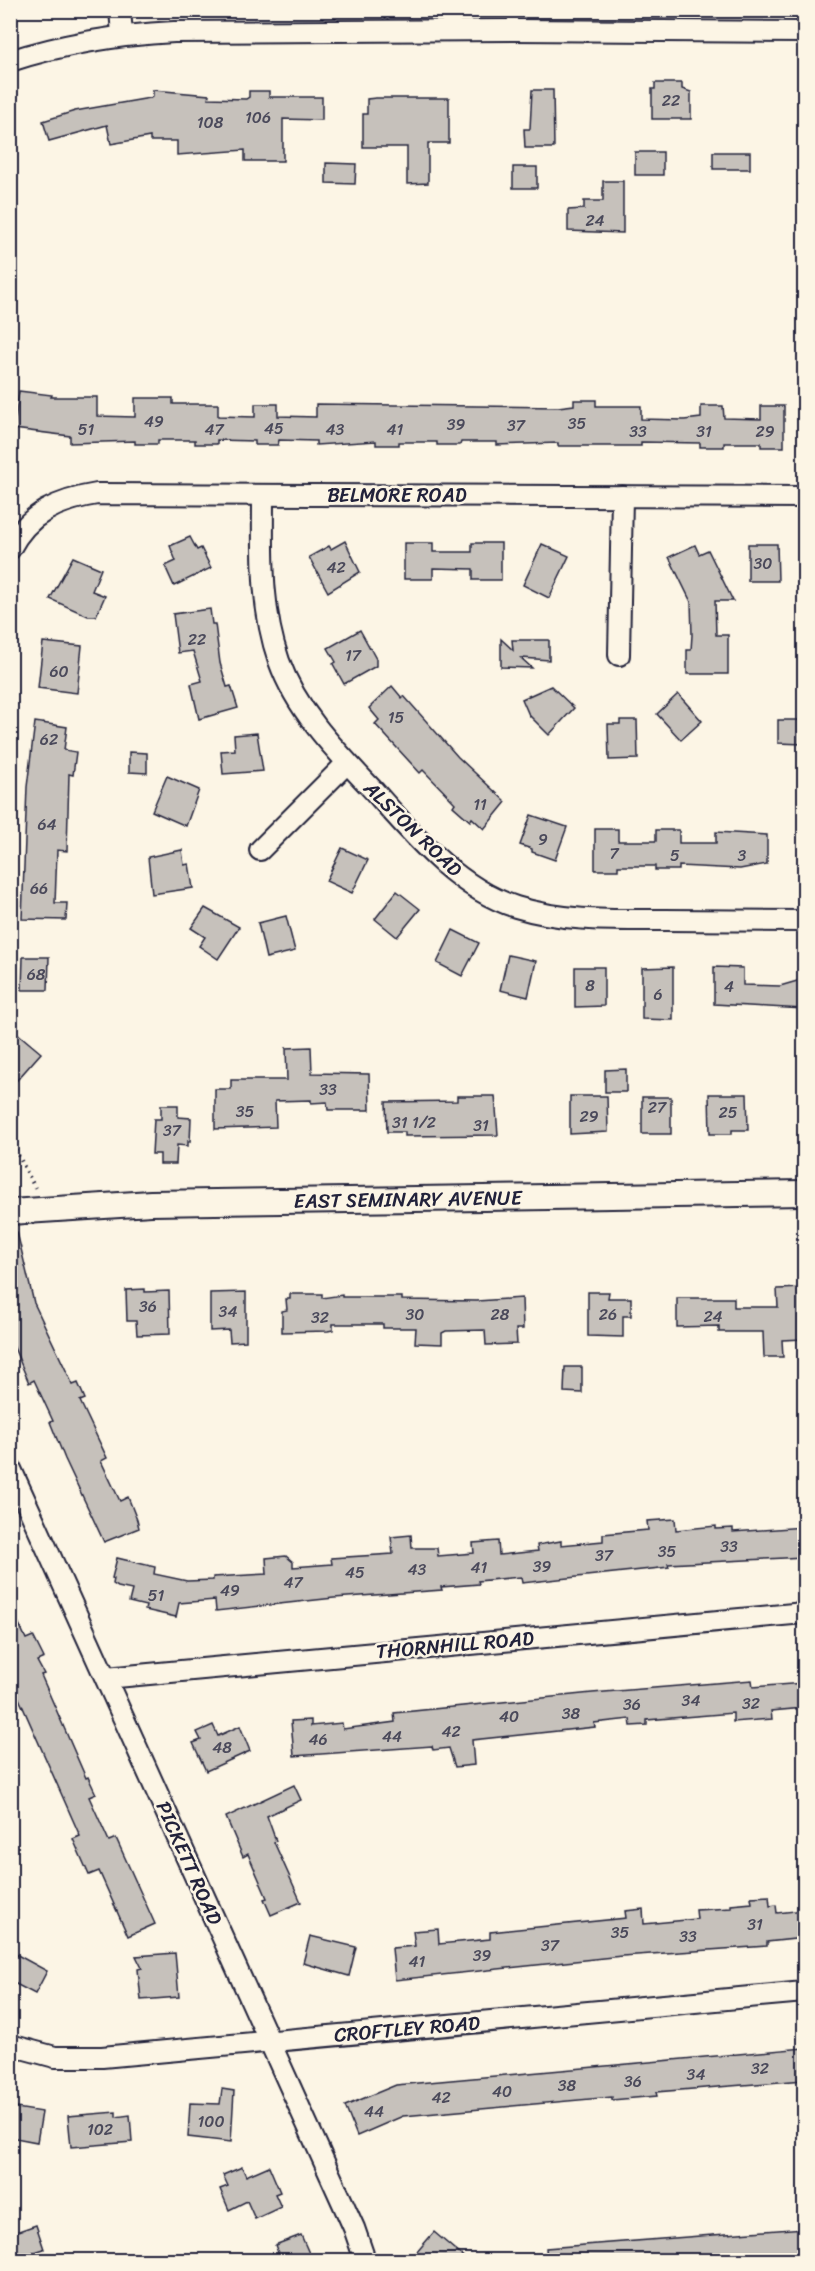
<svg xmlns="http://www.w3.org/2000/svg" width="815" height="2271" font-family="Sriracha,sans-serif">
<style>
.building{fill:#c6c1bb;stroke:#22223b;stroke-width:1.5}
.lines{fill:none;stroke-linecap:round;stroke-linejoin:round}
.service-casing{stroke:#22223b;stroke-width:14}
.minor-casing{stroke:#22223b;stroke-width:24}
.tertiary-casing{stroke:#22223b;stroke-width:28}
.path{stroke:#22223b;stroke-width:4;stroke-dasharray:1.5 4.5;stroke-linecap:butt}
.service{stroke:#fcf5e5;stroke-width:9}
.minor{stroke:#fcf5e5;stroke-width:20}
.tertiary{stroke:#fcf5e5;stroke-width:24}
.labels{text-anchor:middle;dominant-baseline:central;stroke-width:5;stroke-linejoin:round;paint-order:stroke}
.number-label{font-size:16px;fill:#4b4a5b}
.street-label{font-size:20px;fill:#22223b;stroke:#fcf5e5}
</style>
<rect width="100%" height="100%" fill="#fcf5e5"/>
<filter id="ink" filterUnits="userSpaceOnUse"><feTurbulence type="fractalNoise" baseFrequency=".0167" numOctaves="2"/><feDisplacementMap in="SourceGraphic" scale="12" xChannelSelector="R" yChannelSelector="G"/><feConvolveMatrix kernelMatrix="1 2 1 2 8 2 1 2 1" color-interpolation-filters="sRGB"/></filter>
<g filter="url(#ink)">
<g class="building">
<polygon points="655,83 682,83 682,89 691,92 691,119 652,119 652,89 655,89"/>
<polygon points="153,90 209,95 208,98 246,99 249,97 249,91 269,91 269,97 322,97 322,120 283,119 283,161 245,161 245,150 177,155 177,141 150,141 150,137 111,144 107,125 49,141 43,121 75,111 150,98 153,97"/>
<polygon points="532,90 553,90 554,148 525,148 524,129 530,129"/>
<polygon points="376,98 449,98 449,143 428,143 428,183 407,184 407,147 363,147 363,114 367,114 367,99"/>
<rect x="635" y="152" width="28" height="23"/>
<rect x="713" y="152" width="37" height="17"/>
<polygon points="326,163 356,164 355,184 326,183"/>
<rect x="513" y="167" width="24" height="21"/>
<polygon points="603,181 623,181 623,233 568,231 568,210 584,209 584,201 603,201"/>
<polygon points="19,391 52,395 51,397 97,397 97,416 135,417 135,398 173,398 173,404 218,404 218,416 255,417 255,404 278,404 278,416 316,417 316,404 558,407 574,405 574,400 596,400 596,406 641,406 641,419 684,420 701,418 701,406 723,406 724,418 761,419 761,406 784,406 784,447 761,447 761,443 724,443 724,447 700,447 700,443 641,442 641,446 558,446 558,443 497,445 497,442 461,442 460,445 437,445 437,442 399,442 399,445 376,445 376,441 316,445 316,441 279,440 278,445 255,445 255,441 217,440 217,444 195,444 195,440 158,440 158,444 135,444 135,441 70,443 70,436 14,429"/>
<polygon points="190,537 197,550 201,548 211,568 174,586 165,566 176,561 170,546"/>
<polygon points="345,541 360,572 328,592 309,557 329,546 331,549"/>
<polygon points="404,543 433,543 433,552 472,552 472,543 501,543 501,580 473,580 473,569 433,568 433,579 404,579"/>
<polygon points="542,544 569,556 549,598 523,585"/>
<polygon points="748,544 777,544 778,581 748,581"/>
<polygon points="695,545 699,554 708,550 733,601 715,601 716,635 728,635 728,674 687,674 687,650 691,650 692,635 691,602 669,557"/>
<polygon points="73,557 101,569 92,591 105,596 96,616 88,616 50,599"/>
<polygon points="210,609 212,624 215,624 220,663 227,687 231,686 238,708 199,719 191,684 202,681 193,651 178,653 173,614"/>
<polygon points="360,630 376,659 376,666 344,684 333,664 336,662 328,648"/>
<polygon points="501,639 513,650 512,640 549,640 549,660 521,658 532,668 501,667"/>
<polygon points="43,642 82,646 77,693 38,688"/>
<polygon points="392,686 402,698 404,696 458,757 506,802 484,829 472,818 470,821 453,806 455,803 423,770 420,773 375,724 379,720 369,708"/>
<polygon points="551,686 574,708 549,735 529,715 522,699"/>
<polygon points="678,694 702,721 681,740 657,714"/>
<polygon points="620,720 637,720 638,759 609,760 608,724 620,724"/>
<polygon points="778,720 803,720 803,744 778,743"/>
<polygon points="35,722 67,727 64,750 76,752 73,775 69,774 67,851 57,850 55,903 67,903 66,920 22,919 27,787"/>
<polygon points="257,733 263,771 223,774 221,751 235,750 234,735"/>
<polygon points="129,752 147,753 147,773 129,772"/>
<polygon points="167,776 199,790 186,826 152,811"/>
<polygon points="531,815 567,827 555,860 532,852 532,849 520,845"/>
<polygon points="595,829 618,829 618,841 656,841 656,830 679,830 679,843 716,843 716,832 767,835 767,864 740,869 679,866 679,870 655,870 655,866 618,866 618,870 595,870"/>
<polygon points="342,848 368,860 352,893 326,881"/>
<polygon points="182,850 184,865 189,864 193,888 152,894 148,857"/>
<polygon points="397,891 420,909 397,937 375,919"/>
<polygon points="205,908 239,927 218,959 199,946 205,937 191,928"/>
<polygon points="286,916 295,951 266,958 258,923"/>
<polygon points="453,930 479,943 462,976 437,963"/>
<polygon points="508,955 536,961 528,997 500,990"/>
<polygon points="23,957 49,957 48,990 22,990"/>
<polygon points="575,967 604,967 604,1006 575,1007"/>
<polygon points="673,967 673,1020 642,1019 642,968"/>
<polygon points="714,967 743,968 743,985 780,986 804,979 804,1009 714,1004"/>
<polygon points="10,1027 41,1053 10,1088"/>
<polygon points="311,1047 312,1073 369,1074 370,1110 328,1110 327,1102 311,1103 311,1100 275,1101 276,1127 215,1129 215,1089 231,1089 231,1080 287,1080 286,1048"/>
<polygon points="626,1069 626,1092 605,1092 605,1070"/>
<polygon points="709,1094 747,1094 748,1130 732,1130 732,1134 710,1134"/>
<polygon points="457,1096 495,1096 498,1135 405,1136 405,1132 387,1132 386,1102 457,1101"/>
<polygon points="570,1096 607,1096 608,1132 570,1134"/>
<rect x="642" y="1097" width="29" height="37"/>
<polygon points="161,1105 178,1105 178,1117 191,1118 190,1142 188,1141 188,1146 177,1145 176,1164 160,1164 160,1154 152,1154 154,1119 161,1119"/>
<polygon points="11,1232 17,1232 34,1303 73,1385 78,1383 85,1399 80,1401 107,1458 101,1461 120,1501 128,1497 137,1520 139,1528 104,1542 65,1459 50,1422 53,1421 34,1380 29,1383 10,1338"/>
<polygon points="804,1288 804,1339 782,1340 783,1357 764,1357 763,1332 719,1332 719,1326 677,1327 677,1298 734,1298 734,1307 778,1307 777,1289"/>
<polygon points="145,1289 145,1292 169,1291 170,1334 137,1335 136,1321 127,1321 126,1290"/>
<polygon points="246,1292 246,1341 230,1342 229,1330 210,1331 210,1293"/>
<polygon points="588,1292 609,1292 608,1298 631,1298 631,1316 623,1316 623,1337 588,1336"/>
<polygon points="290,1294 322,1294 322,1298 342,1295 342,1297 402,1297 402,1300 477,1301 522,1298 523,1329 516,1329 517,1344 486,1345 485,1330 446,1331 442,1333 442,1344 415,1343 416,1328 383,1328 383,1324 333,1324 333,1330 328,1331 282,1332 282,1311 287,1310 286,1299 290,1299"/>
<polygon points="565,1367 582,1367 582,1393 564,1392"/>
<polygon points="675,1519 676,1530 716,1526 716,1529 733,1528 733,1532 804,1527 804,1557 668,1564 669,1567 522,1583 521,1577 478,1581 479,1584 441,1587 442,1590 334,1598 216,1611 215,1600 179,1603 176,1617 145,1610 146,1606 129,1602 132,1590 118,1587 113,1584 114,1579 112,1578 117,1558 155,1567 154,1574 187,1581 213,1580 213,1577 267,1574 266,1558 286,1556 293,1562 293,1567 332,1564 331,1558 393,1554 391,1537 411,1535 412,1548 437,1548 438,1556 474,1553 473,1543 498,1541 499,1555 538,1551 537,1545 561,1541 561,1545 603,1541 603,1534 648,1530 647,1521"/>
<polygon points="10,1604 26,1639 33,1636 44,1658 37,1661 44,1674 41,1675 86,1778 88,1777 96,1794 89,1797 109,1841 116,1838 155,1924 128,1936 99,1871 89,1875 73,1839 80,1836 10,1678"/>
<polygon points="752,1680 753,1687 804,1683 804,1708 771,1711 772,1719 733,1722 733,1713 647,1720 647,1725 631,1726 630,1719 594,1723 595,1727 472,1740 474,1765 455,1767 449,1748 433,1750 432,1746 294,1756 291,1721 311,1720 311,1726 342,1723 343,1729 395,1722 394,1713 592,1693"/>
<polygon points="213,1725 218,1736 240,1726 250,1751 206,1771 193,1743 201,1740 197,1732"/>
<polygon points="294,1785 301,1800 267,1816 276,1841 274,1842 301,1902 271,1915 264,1899 267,1898 248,1854 243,1857 226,1817"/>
<polygon points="769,1896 770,1906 776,1905 777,1913 804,1910 804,1938 767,1942 767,1946 622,1956 395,1980 392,1948 415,1946 413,1931 438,1929 439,1944 490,1939 490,1932 626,1918 625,1911 643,1909 644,1924 697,1919 696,1910 731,1908 731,1905 752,1903 751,1897"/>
<polygon points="310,1936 356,1947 349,1976 303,1963"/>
<polygon points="10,1951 47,1971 35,1994 10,1981"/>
<polygon points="175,1953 179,1997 141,2000 138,1969 142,1968 136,1956"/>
<polygon points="804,2048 804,2080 656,2092 657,2096 612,2100 612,2097 403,2116 357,2136 345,2106 396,2085"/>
<polygon points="222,2089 234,2091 231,2142 188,2137 190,2103 220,2104"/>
<polygon points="10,2107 42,2112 37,2142 10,2137"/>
<polygon points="116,2112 116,2117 130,2115 132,2142 71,2147 68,2116"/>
<polygon points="269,2166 280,2192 275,2194 281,2207 255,2219 247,2201 229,2210 220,2189 228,2186 223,2175 242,2167 246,2176"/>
<polygon points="36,2225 44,2249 31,2253 34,2260 10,2260 10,2234"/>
<polygon points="804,2228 804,2259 547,2260 546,2248"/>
<polygon points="434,2232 467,2260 410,2260"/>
<polygon points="301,2235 312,2260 281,2260 275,2245"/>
</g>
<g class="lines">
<g class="service-casing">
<polyline id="service" points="512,10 513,30"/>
</g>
<g class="minor-casing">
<g id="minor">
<polyline points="120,10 122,34"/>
<path d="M10,61C65,43 117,35 174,32L513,30L804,32"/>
<path d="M263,495C263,550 260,607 279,661C297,712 337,752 374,791C414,836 457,888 516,907C565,922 614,920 664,920C711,920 758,921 804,921"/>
<path d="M10,549C28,513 59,500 97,494L804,497"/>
<polyline points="619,655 622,496"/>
<polyline points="260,850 347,763"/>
<polyline points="10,1467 354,2228 365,2260"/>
<polyline points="106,1678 804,1613"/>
<polyline points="10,2045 55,2057 102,2057 804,1992"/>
</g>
</g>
<g class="tertiary-casing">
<g id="tertiary">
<path id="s1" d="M10,1212L151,1203L804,1193"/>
</g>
</g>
<polyline class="path" points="10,1139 35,1188"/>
<use href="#service" class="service"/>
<use href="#minor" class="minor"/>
<use href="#tertiary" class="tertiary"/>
</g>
</g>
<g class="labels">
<g class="number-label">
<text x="671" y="100">22</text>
<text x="258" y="117">106</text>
<text x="210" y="122">108</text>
<text x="595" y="220">24</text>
<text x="154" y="421">49</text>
<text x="577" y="423">35</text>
<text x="456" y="424">39</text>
<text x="516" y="425">37</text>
<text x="274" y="428">45</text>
<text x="86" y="429">51</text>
<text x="214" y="429">47</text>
<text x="335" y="429">43</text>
<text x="395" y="429">41</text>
<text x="638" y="431">33</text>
<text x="704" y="431">31</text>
<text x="765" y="431">29</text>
<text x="763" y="563">30</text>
<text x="336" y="567">42</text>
<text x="197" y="639">22</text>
<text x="353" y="655">17</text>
<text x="59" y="671">60</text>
<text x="396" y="717">15</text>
<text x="49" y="739">62</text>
<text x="480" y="804">11</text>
<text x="47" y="824">64</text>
<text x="543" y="839">9</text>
<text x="614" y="853">7</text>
<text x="675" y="855">5</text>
<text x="742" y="855">3</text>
<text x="39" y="888">66</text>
<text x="36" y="974">68</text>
<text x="590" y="985">8</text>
<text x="729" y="986">4</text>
<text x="658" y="994">6</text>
<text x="328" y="1089">33</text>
<text x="657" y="1107">27</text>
<text x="245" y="1111">35</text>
<text x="728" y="1112">25</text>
<text x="589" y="1116">29</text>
<text x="414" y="1122">31 1/2</text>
<text x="481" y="1125">31</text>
<text x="172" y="1130">37</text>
<text x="148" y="1306">36</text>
<text x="228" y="1311">34</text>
<text x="415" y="1314">30</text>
<text x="500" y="1314">28</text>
<text x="608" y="1314">26</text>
<text x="713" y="1316">24</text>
<text x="320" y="1317">32</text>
<text x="729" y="1546">33</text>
<text x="667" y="1551">35</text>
<text x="604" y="1555">37</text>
<text x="542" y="1566">39</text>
<text x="479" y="1567">41</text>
<text x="417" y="1569">43</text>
<text x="355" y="1572">45</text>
<text x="293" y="1582">47</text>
<text x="230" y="1590">49</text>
<text x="156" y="1595">51</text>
<text x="691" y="1700">34</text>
<text x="751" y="1703">32</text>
<text x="632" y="1704">36</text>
<text x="571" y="1713">38</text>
<text x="509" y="1716">40</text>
<text x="451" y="1731">42</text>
<text x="392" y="1736">44</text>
<text x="318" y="1739">46</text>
<text x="222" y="1747">48</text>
<text x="755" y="1924">31</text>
<text x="620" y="1932">35</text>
<text x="688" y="1936">33</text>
<text x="550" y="1945">37</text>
<text x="482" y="1955">39</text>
<text x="417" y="1961">41</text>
<text x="760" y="2068">32</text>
<text x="696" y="2074">34</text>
<text x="633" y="2081">36</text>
<text x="567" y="2085">38</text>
<text x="502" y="2091">40</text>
<text x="441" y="2097">42</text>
<text x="374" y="2111">44</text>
<text x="211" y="2121">100</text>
<text x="100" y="2129">102</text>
</g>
<g class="street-label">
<text x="397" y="495">BELMORE ROAD</text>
<text transform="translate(413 829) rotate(44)">ALSTON ROAD</text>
<text stroke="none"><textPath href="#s1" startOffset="398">EAST SEMINARY AVENUE</textPath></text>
<text transform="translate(455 1645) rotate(-5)">THORNHILL ROAD</text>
<text transform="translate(189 1863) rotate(66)">PICKETT ROAD</text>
<text transform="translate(407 2029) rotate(-5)">CROFTLEY ROAD</text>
</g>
</g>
<rect width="815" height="2271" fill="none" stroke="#fcf5e5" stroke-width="36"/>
<rect x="18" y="18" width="779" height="2235" fill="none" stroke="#22223b" stroke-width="2" filter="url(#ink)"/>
</svg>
